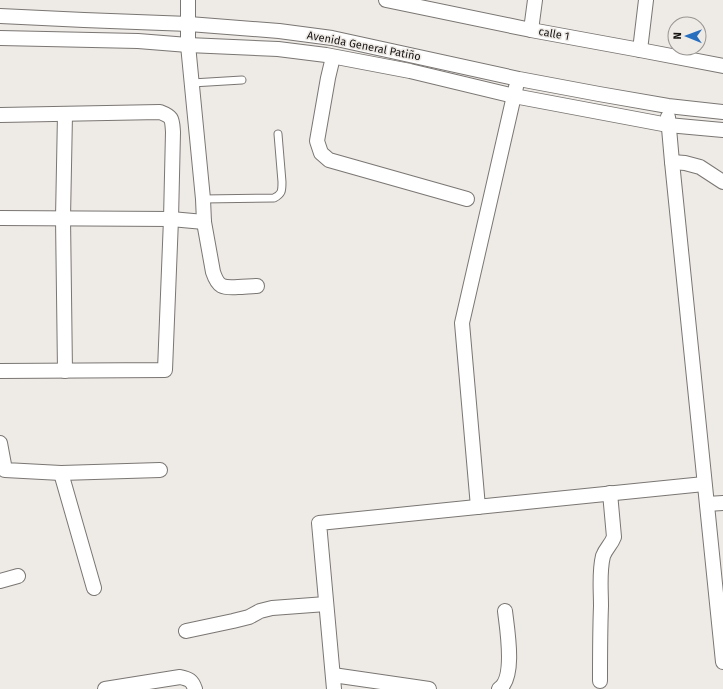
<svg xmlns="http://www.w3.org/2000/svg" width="723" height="689" font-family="'Fira Sans',sans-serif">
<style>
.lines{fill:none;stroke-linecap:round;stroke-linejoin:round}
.service-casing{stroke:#7a7673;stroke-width:9}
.minor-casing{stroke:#7a7673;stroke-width:16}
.service{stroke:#fff;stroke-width:7}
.minor{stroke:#fff;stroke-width:14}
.labels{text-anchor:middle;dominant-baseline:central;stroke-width:3;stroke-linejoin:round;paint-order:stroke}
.street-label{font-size:11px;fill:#171514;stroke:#eeeae6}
</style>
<rect width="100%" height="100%" fill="#eeeae6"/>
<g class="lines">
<g class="service-casing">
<g id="service">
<polyline points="192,83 242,80"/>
<path d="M203,199L274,198C282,194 282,191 282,182L278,134"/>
</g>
</g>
<g class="minor-casing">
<g id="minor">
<path d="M188,0V45L203,199L204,222L213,272C218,287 222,288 238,287C244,287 251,286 257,286"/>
<polyline points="386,0 531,30 640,50 723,66"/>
<polyline points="0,16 84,20 189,24 279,31 332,38 519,79 599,94 668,106 723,112"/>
<polyline points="531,30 535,0"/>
<polyline points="0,38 138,41 188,45 278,49 326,55 410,71 514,96 668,125 723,130"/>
<polyline points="640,50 646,0"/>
<polyline points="333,57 328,78 317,141 321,153 329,160 467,199"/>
<path d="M0,115L160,112C173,117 172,119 173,132L171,219L165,370L0,371"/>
<polyline points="668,117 672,162 723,662"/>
<polyline points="672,162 685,163 700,167 723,182"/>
<polyline points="0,218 171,219 204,222"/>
<polyline points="65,371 63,218 65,114"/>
<polyline points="0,443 5,470 61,473 160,470"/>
<polyline points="61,473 94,588"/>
<polyline points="707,504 723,503"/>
<polyline points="478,507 462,323 516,87"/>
<polyline points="0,581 18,576"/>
<polyline points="186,631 233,621 249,617 260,611 272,608 326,604"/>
<polyline points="333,675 429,689"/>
<path d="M600,681C600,656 600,631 601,606C601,589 599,572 603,556C606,548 611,545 614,537L610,493"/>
<path d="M105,689L180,677C189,679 192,680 195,689"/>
<polyline points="334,689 319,523 704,484"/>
<path d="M499,689C516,678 507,629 505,611"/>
</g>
</g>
<use href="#service" class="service"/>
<use href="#minor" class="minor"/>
</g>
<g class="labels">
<g class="street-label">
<text transform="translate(554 34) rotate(10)">calle 1</text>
<text transform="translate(364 46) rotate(11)">Avenida General Patiño</text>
</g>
</g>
<g transform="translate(687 36) rotate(271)"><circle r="19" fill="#eeeae6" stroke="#989592"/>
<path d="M0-3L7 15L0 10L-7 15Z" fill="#276ebf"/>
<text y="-6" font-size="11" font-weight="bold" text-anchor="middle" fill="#171514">N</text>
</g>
</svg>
